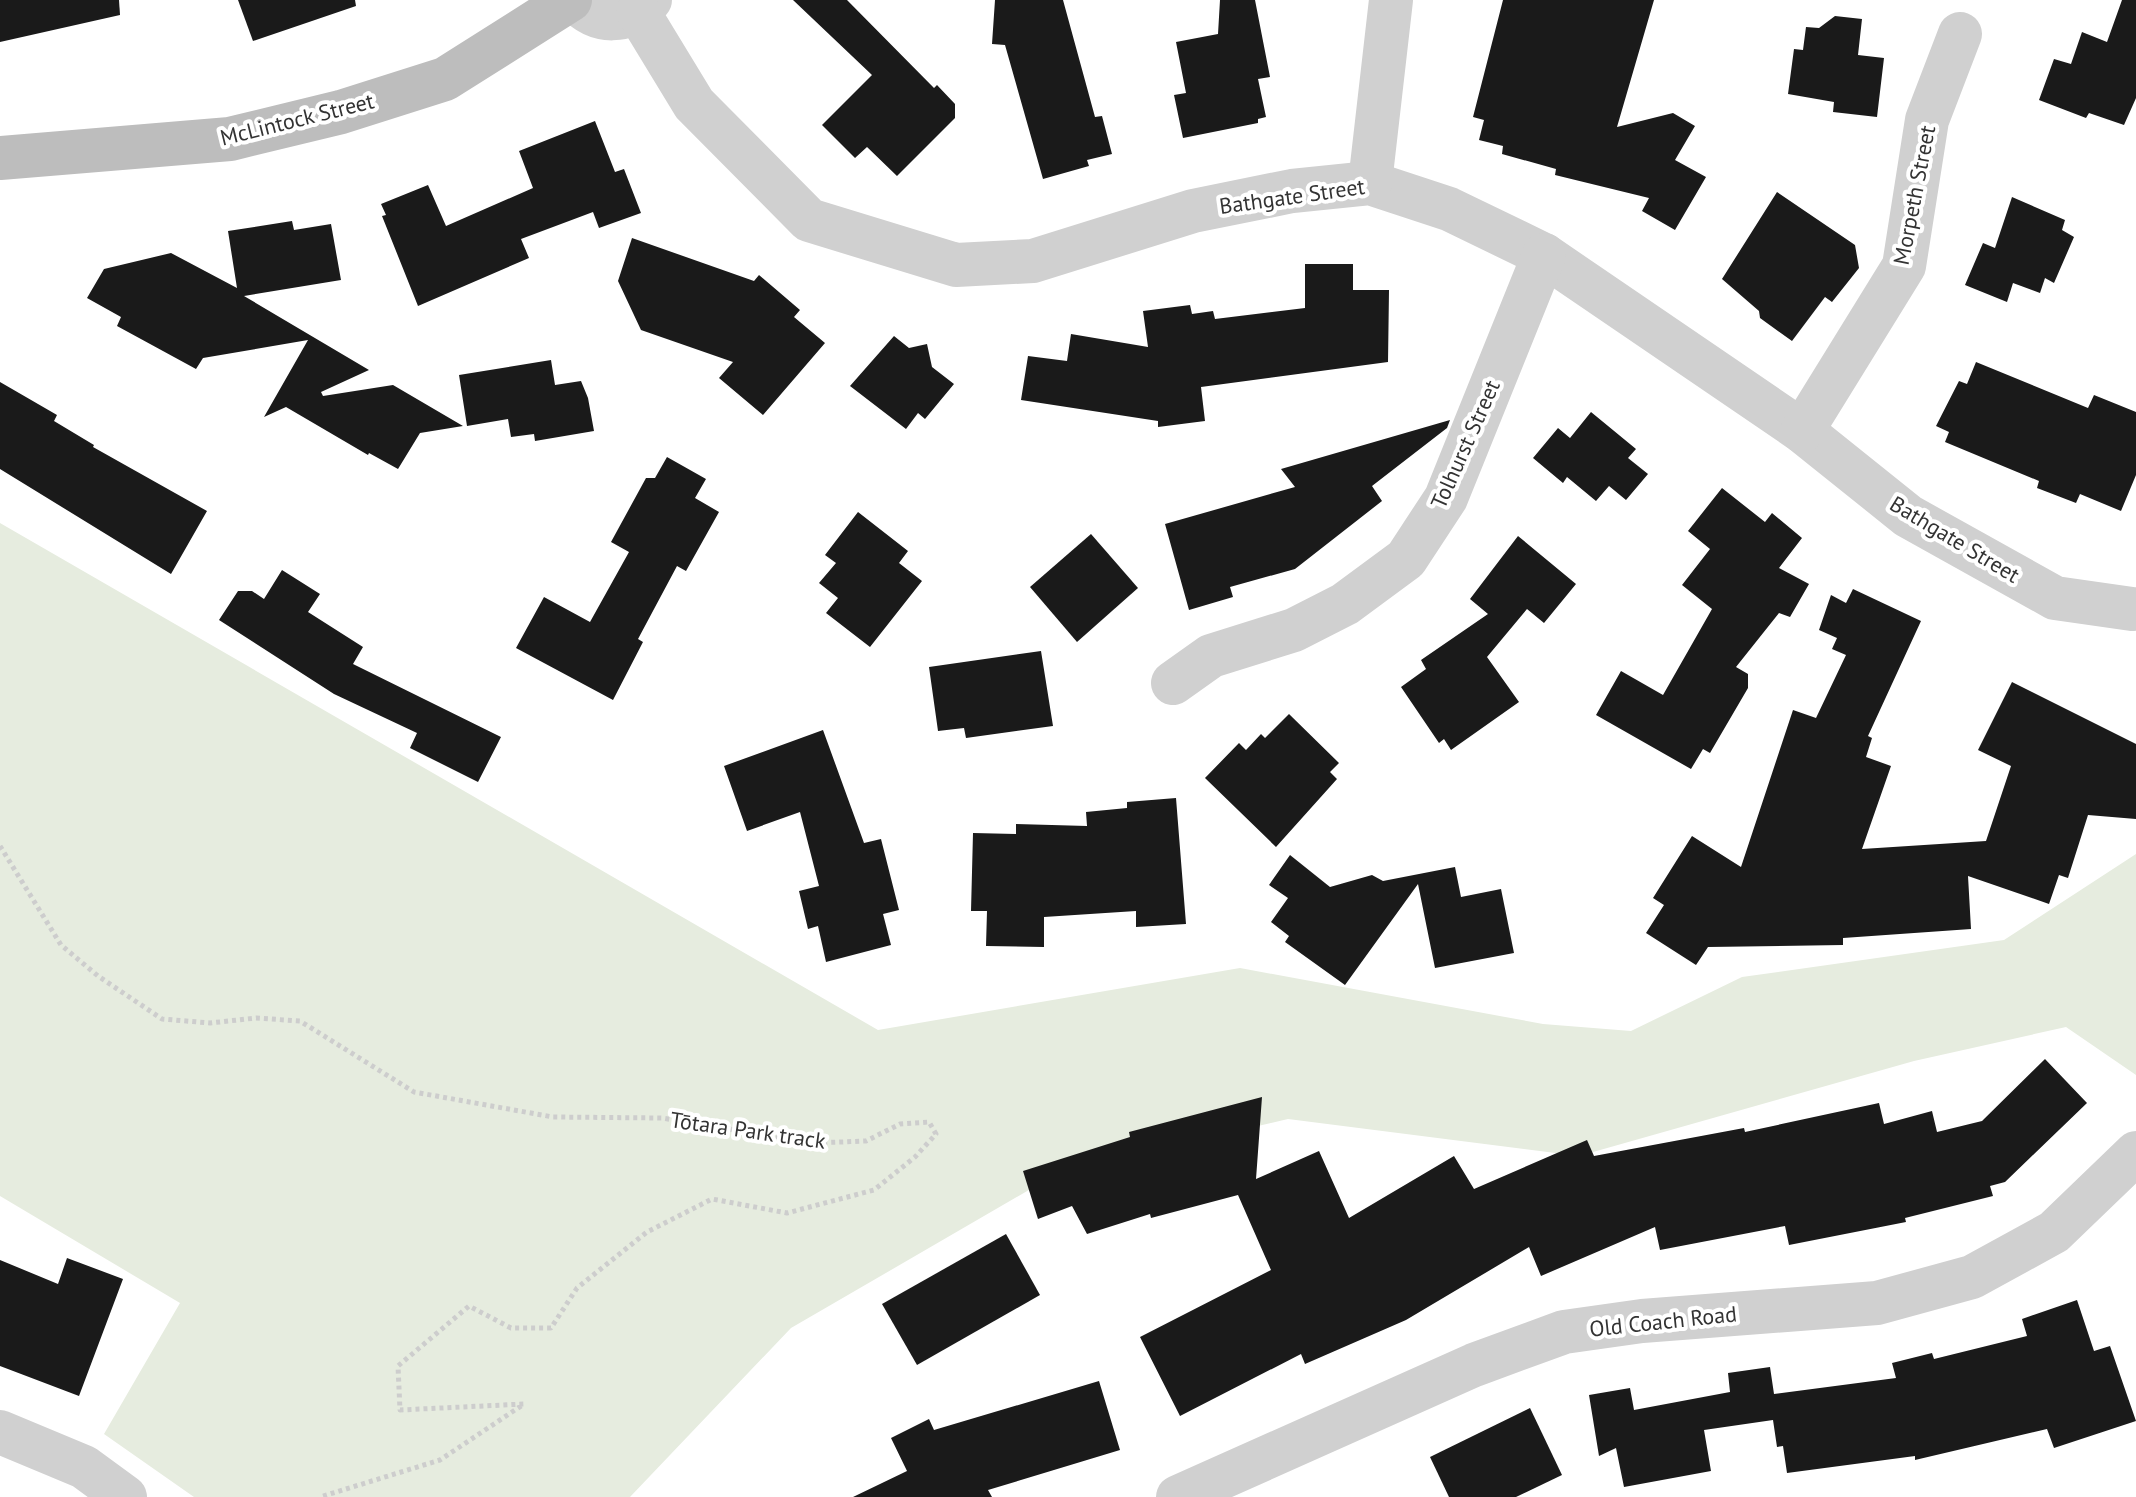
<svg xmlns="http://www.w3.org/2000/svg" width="2136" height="1497" font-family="'PT Sans',sans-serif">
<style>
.green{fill:#e6ecdf}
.building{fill:#1a1a1a}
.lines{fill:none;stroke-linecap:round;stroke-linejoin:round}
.path{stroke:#cdcdcd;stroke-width:5;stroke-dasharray:4 4;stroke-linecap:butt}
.street{stroke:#d0d0d0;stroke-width:44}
.secondary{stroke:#bdbdbd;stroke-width:44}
.labels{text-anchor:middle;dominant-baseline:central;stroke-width:8;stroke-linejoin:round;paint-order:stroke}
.street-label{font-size:22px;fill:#333;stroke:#fff}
</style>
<rect width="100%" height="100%" fill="#fff"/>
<polygon class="green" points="0,523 878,1030 1240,968 1543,1024 1631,1031 1742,977 2004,940 2136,854 2136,1075 2066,1027 1914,1061 1579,1156 1288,1119 1060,1172 791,1328 630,1497 194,1497 104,1434 180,1303 0,1196"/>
<g class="building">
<polygon points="0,0 119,0 120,15 0,42"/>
<polygon points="238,0 355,0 356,6 253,41"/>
<polygon points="793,0 847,0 934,88 937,85 955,104 955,118 897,176 867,147 855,158 822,125 872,75"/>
<polygon points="995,0 1063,0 1095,117 1102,116 1112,154 1087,160 1089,166 1043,179 1005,45 992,44"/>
<polygon points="1220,0 1255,0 1270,77 1258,79 1266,117 1258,119 1258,123 1183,138 1174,95 1186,93 1176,42 1218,34"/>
<polygon points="1503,0 1654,0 1617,127 1673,113 1695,126 1675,160 1706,177 1675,230 1642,211 1649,198 1555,175 1556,169 1502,154 1503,146 1479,140 1484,120 1473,117"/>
<polygon points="2122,0 2136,0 2136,98 2124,125 2089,113 2086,118 2039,100 2054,59 2071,64 2082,32 2107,42"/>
<polygon points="1835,16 1862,19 1858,55 1884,58 1877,117 1833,112 1834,102 1788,94 1794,49 1803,50 1806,27 1819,28"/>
<polygon points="595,121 615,172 624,169 641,213 599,228 593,212 521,239 529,258 418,306 382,216 386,215 381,204 428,185 446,226 533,188 519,151"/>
<polygon points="1777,192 1855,245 1859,268 1832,302 1825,297 1792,341 1760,318 1759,311 1722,279"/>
<polygon points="2012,197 2065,220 2062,230 2074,237 2054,283 2045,278 2040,293 2013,283 2007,302 1965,285 1983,243 1995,248"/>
<polygon points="292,221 294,230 331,224 341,280 244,296 369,370 321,392 323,396 393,385 463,426 420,433 398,469 369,453 368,455 286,407 264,417 308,340 203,358 196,369 117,326 121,317 87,298 104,269 171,253 237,288 228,231"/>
<polygon points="632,238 754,281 759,275 800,310 794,317 825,343 763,415 719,378 733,362 641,330 618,281"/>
<polygon points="1305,264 1353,264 1353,290 1389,290 1388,362 1201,387 1205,421 1158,427 1158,421 1021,400 1028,356 1067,361 1071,334 1148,347 1143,311 1190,305 1192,314 1213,311 1215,319 1305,308"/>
<polygon points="894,336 909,348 927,344 932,367 954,384 925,419 918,413 906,429 850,386"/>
<polygon points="551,360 555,385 581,381 588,398 594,431 535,441 534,434 511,437 508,419 467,426 459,375"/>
<polygon points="1976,362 2088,408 2094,395 2136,412 2136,475 2121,511 2080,494 2076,503 2037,488 2039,481 1945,442 1949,432 1936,426 1959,381 1967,384"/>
<polygon points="0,382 57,415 54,421 94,445 93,447 207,511 171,574 0,469"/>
<polygon points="1591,412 1636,449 1628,458 1648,474 1626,500 1609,486 1596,501 1567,477 1563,483 1533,458 1558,428 1570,438"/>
<polygon points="1450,420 1447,428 1372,486 1382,501 1295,569 1230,587 1233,597 1189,610 1165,524 1295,487 1281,469"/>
<polygon points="667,457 706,479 695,498 719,512 686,571 677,566 638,639 643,642 613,700 516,648 544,597 590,622 629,552 611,542 646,478 655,478"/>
<polygon points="1722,488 1765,522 1772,513 1802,538 1779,568 1809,584 1790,617 1779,613 1736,667 1748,674 1748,688 1710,753 1703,749 1691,769 1596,715 1621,671 1663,695 1712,609 1682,585 1710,549 1688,531"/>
<polygon points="858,512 908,551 899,563 922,581 870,647 826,613 838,598 819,583 836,563 825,555"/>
<polygon points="1091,534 1138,588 1077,642 1030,587"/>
<polygon points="1518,536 1576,584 1544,623 1527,609 1487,657 1519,702 1451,750 1444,739 1439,743 1401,687 1426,669 1421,660 1488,614 1470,599"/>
<polygon points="282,570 320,594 308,612 363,647 353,664 501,737 478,782 410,748 417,733 334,694 219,620 238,591 252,591 264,599"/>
<polygon points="1853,589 1921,621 1868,736 1872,738 1866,757 1891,766 1862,849 1986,841 2011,766 1978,750 2012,682 2136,744 2136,819 2088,815 2068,878 2059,875 2049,904 1968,876 1971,929 1843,938 1843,945 1708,947 1696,965 1646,933 1664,905 1653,898 1692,836 1741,867 1793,710 1816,718 1846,655 1832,649 1837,638 1819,630 1831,595 1846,603"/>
<polygon points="1041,651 1053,726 966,738 964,728 938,731 929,667"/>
<polygon points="1289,714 1339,763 1330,772 1337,779 1276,847 1205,778 1239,743 1246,750 1261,734 1265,738"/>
<polygon points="823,730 864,843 881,839 899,910 883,914 891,945 826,962 818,926 808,929 799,891 819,886 800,812 747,831 724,766"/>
<polygon points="1176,798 1186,924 1136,927 1136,911 1044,917 1044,947 986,946 987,911 971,911 973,833 1016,834 1016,824 1087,826 1086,812 1127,808 1127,802"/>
<polygon points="1290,855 1330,887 1372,875 1383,881 1455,867 1461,897 1501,889 1514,953 1435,968 1418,884 1345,985 1285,942 1289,936 1271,922 1288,898 1269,885"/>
<polygon points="2045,1059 2087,1103 2005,1182 1990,1186 1993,1196 1905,1218 1906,1222 1789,1245 1785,1226 1660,1250 1655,1227 1541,1276 1529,1247 1406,1320 1305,1364 1301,1354 1180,1416 1140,1337 1271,1270 1238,1195 1151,1218 1150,1214 1087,1234 1072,1206 1038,1219 1023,1171 1130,1137 1129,1132 1262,1097 1256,1179 1319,1151 1349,1218 1454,1156 1474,1189 1587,1140 1594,1156 1744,1128 1745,1132 1879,1103 1884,1124 1932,1111 1937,1132 1982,1121"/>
<polygon points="1006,1234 1040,1295 917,1365 882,1304"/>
<polygon points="67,1258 123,1279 79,1396 0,1366 0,1260 58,1284"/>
<polygon points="2077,1300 2094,1351 2110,1346 2136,1421 2054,1448 2047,1429 1915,1460 1915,1456 1787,1473 1783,1446 1777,1447 1773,1420 1704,1430 1711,1471 1624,1487 1616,1448 1599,1456 1589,1395 1630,1388 1634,1410 1730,1392 1728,1373 1770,1367 1774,1394 1896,1378 1892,1363 1932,1353 1934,1359 2027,1336 2022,1319"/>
<polygon points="1099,1381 1120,1450 988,1490 992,1497 853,1497 907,1471 891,1438 929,1419 934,1430"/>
<polygon points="1530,1408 1562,1475 1516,1497 1449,1497 1430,1457"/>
</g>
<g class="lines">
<polyline class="path" points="0,846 61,945 98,976 162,1019 210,1023 256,1018 300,1021 414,1092 553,1117 662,1118 814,1143 866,1141 900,1124 929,1122 936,1134 915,1157 874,1190 787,1213 712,1199 647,1232 577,1288 551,1328 511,1328 469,1306 398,1366 400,1410 524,1404 440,1460 320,1497"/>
<g class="street">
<path d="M575,0C597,25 628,24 650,0"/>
<polyline points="638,12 694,104 809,220 956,265 1033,261 1193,211 1292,191 1370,183 1449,209 1544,255 1802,431 1908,516 2055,598 2132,609"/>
<polyline points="1370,183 1391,0"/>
<polyline points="1802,431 1904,266 1927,120 1960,34"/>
<polyline points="1173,683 1211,656 1294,630 1345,604 1406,559 1446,498 1544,255"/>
<polyline points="0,1432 84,1467 125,1497"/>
<polyline points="1178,1497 1474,1365 1564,1332 1642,1321 1877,1303 1972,1277 2054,1232 2136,1153"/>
</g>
<polyline class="secondary" points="0,158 230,139 341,112 445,79 570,0"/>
</g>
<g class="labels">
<g class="street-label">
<text transform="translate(297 119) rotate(-14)">McLintock Street</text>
<text transform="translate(1914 195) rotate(-79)">Morpeth Street</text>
<text transform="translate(1292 196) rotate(-8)">Bathgate Street</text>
<text transform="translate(1465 444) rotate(-66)">Tolhurst Street</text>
<text transform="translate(1955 539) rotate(31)">Bathgate Street</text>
<text transform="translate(748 1130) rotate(8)">Tōtara Park track</text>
<text transform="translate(1663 1321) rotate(-6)">Old Coach Road</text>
</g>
</g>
</svg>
